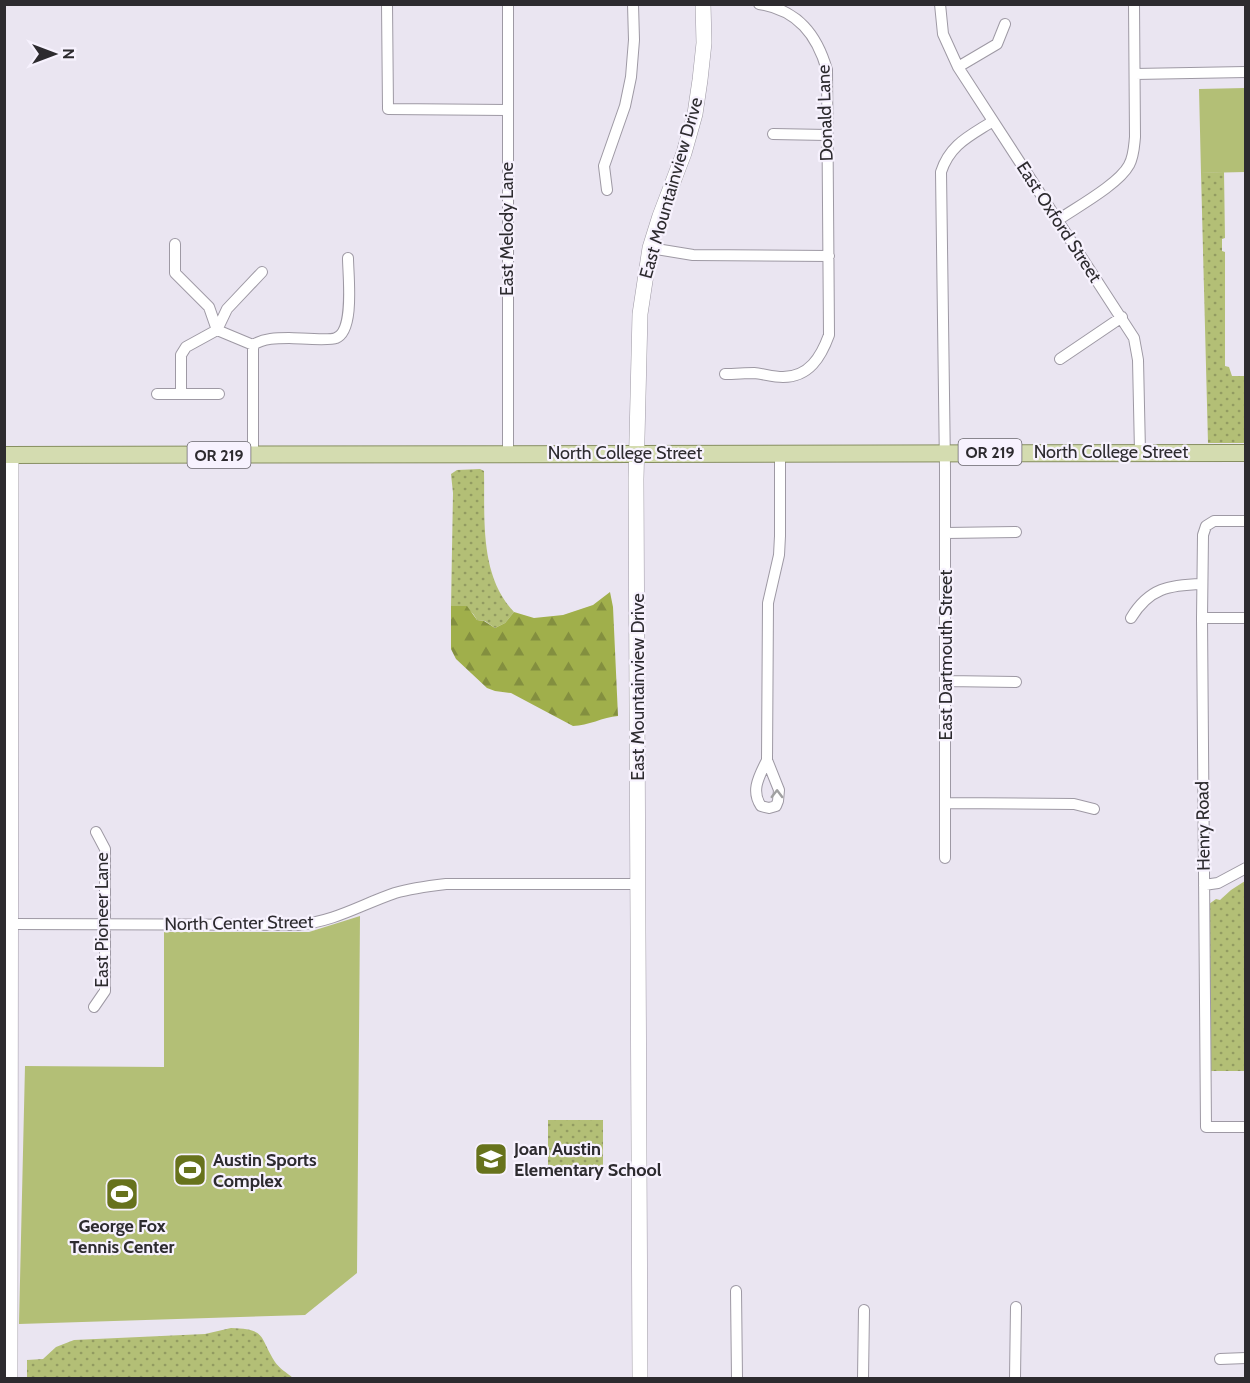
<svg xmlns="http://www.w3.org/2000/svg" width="1250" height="1383" font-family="Cabin,sans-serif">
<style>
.grass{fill:url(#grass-dots)}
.forest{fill:url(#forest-firs)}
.garden{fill:#b3bf76}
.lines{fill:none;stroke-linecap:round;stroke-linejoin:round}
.street-casing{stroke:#9e99a4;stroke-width:12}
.secondary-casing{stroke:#9e99a4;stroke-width:16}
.primary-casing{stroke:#878f61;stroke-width:18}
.street{stroke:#fff;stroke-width:10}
.secondary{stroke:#fff;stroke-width:15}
.primary{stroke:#d4dcb0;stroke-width:16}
.oneway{stroke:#a0a0a1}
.labels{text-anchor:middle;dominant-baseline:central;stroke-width:4.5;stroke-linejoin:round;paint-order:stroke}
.shield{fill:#f7f2fe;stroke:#6a676d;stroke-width:1.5}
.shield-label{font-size:16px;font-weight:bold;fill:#2d2b2f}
.street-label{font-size:18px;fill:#2d2b2f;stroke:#f7f2fe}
.poi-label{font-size:18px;font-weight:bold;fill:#2d2b2f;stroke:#f7f2fe;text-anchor:start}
</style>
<defs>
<pattern id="grass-dots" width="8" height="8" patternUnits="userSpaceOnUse" patternTransform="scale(1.5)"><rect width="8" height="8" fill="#b3bf76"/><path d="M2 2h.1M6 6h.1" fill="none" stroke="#929b61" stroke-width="1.8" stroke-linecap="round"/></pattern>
<pattern id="forest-firs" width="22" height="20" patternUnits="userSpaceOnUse" patternTransform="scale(1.5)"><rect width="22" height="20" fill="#a0af4b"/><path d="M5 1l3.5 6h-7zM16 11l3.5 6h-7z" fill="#838f3f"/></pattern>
</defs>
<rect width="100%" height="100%" fill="#eae5f1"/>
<path class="grass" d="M 1224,172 L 1225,238 L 1222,239 L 1222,251 L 1225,252 L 1225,366 L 1229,367 L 1232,376 L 1245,376 L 1245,443 L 1208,443 L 1201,173 Z
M 480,469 L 484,471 C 485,518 479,575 514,612 L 505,623 L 495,628 L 485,621 L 477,620 C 471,608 464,607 451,606 L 453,493 L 451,474 L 457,470 Z
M 1245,881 L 1245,1071 L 1211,1071 L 1209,904 L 1216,899 L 1220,900 L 1231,890 Z
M 548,1120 L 603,1120 L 603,1166 L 548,1166 Z
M 231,1328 C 267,1329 259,1337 275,1362 C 279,1368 287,1373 293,1378 L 27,1378 L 27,1360 L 43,1359 L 56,1347 L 74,1340 L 205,1334 Z"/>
<path class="forest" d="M 610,592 L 613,607 L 618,716 C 603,717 588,726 573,726 L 511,693 L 495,691 L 487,688 L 456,659 L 451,649 L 451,606 L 467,606 L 477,620 L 484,621 L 495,628 L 505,623 L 514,612 L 534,618 L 563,615 L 593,605 Z"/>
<path class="garden" d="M 1245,88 L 1245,172 L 1201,173 L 1199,89 Z
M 360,916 L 357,1273 L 305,1315 L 19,1324 L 25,1066 L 164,1067 L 164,932 L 309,932 Z"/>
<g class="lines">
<defs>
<path id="street" d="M 387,4 L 388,109 L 507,110
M 508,4 L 508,454
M 940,4 L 943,34 L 958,67 L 1134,338 L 1138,360 L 1140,452
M 958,67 L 997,44 L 1005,24
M 1135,74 L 1246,72
M 773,134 L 827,135
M 607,190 L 604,166 L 625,106 L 631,77 L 634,40 L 633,4
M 1058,220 C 1077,207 1119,184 1129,165 C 1134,156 1134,146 1135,137 L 1134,4
M 175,244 L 175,273 L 209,307 L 217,330 L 253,345
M 650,248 L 693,255 L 829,256
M 253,345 C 264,338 277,338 289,338 C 299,338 329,341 336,338 C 355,331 348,275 348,258
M 1060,359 L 1122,317
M 725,374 C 735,374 745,373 754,373 C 764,374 773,377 783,377 C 809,377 821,357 829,335 L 827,70 C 817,35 798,10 759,4
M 157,394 L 219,394
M 181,394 L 181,355 L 186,347 L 217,330 L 227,309 L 262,272
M 253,455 L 253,345
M 1246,521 L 1214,521 L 1206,526 L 1203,535 L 1202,618 L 1206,1127 L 1246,1127
M 946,533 L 1016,532
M 1131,618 C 1149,588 1169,585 1202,584
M 1202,618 L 1246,618
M 946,681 L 1016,682
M 767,760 C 760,775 750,790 761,806 L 769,808 L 776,806 L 778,801 L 779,790 L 767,760 L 768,603 L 779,555 L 780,536 L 780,453
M 946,803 L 1074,804 L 1094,809
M 945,858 L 945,468 L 941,172 C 950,144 970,136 993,121
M 1204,885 L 1218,883 L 1246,868
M 12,924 L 297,925 C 336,921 360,905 395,893 C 412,888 429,886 446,884 L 639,884
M 94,1007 L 105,991 L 105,849 L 96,832
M 736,1291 L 737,1378
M 1220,1359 L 1246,1358
M 863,1378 L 864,1310
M 1015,1378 L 1016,1307"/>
<path id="secondary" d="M 10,1378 C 11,1071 11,763 11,455
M 640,1378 L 636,479 L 640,314 L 650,248 L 660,216 L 684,153 L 695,114 L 700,80 L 704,43 L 703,4"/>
<path id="primary" d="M 4,455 L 1246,453"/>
</defs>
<use href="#street" class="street-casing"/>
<use href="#secondary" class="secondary-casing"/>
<use href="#primary" class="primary-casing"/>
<use href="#street" class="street"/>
<use href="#secondary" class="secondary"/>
<use href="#primary" class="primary"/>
</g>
<defs><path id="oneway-chevron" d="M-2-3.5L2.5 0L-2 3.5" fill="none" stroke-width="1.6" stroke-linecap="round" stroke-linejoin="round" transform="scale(1.5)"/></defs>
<use class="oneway" href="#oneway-chevron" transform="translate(777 794) rotate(-89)"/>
<defs>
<symbol id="school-square" viewBox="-11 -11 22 22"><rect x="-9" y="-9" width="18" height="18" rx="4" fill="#67721c" stroke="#f7f2fe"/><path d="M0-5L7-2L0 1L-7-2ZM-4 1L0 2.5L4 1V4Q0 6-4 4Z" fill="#fff"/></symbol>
<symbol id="stadium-square" viewBox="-11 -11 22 22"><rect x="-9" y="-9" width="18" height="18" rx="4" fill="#67721c" stroke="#f7f2fe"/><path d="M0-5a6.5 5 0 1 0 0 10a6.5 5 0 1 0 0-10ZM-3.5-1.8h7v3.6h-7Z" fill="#fff"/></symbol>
</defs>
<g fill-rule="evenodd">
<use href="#school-square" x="472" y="1140" width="38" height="38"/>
<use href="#stadium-square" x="171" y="1151" width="38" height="38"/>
<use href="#stadium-square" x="103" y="1175" width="38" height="38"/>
</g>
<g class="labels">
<g class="shield">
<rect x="958.5" y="439" width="63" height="26" rx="4.5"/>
<rect x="187.5" y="442" width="63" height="26" rx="4.5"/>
</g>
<g class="shield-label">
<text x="990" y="452">OR 219</text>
<text x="219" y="455">OR 219</text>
</g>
<g class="street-label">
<text transform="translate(825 113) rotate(-92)">Donald Lane</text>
<text transform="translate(671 188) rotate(-74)">East Mountainview Drive</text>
<text transform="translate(1059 222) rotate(57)">East Oxford Street</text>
<text transform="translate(507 229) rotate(-90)">East Melody Lane</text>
<text x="1111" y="452">North College Street</text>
<text x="625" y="453">North College Street</text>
<text transform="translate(946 655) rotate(-90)">East Dartmouth Street</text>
<text transform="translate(638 687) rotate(-90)">East Mountainview Drive</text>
<text transform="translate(1203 826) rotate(-91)">Henry Road</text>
<text transform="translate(102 920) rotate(-90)">East Pioneer Lane</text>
<text transform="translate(239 923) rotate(-1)">North Center Street</text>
</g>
<g class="poi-label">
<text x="514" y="1149">Joan Austin<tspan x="514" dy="21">Elementary School</tspan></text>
<text x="213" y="1160">Austin Sports<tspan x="213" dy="21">Complex</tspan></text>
<text x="122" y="1226" text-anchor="middle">George Fox<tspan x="122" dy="21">Tennis Center</tspan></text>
</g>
</g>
<rect width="1250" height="1383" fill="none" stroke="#2d2b2f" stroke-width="12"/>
<g transform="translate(54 54) rotate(90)" stroke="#f7f2fe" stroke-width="4.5" paint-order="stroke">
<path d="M0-4.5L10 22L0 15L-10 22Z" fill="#2d2b2f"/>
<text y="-9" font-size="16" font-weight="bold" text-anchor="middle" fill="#2d2b2f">N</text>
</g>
</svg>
